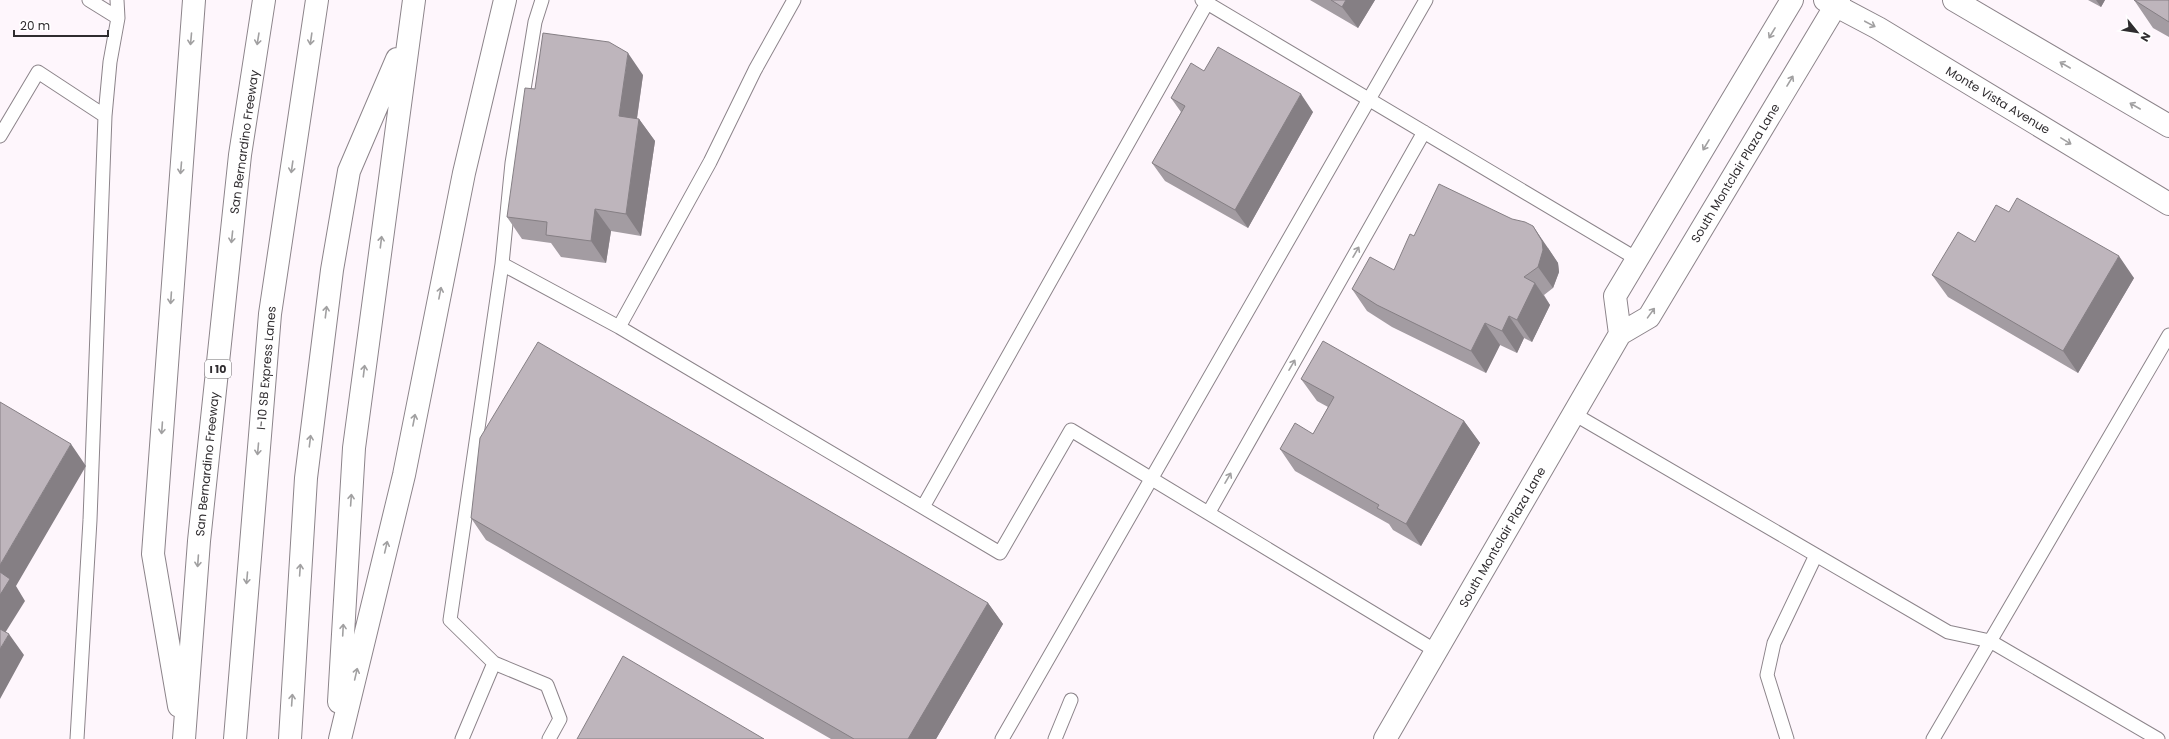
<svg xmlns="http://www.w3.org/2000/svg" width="2169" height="739" font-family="Poppins,sans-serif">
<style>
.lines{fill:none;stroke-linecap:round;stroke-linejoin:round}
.lane-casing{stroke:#8c848a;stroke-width:15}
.street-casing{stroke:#8c848a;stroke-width:24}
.primary-casing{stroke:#8c848a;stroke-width:24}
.highway-casing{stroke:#8c848a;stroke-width:24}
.lane{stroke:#fff;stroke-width:13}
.street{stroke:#fff;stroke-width:22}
.primary{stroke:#fff;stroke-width:22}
.highway{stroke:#fff;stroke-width:22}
.wall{fill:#a39ca2}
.shaded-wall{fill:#857f84}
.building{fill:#beb5bc;stroke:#857f84}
.oneway{stroke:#a1a0a1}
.labels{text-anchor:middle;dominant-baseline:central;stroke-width:3.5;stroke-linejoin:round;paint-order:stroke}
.shield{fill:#fff;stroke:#6d6b6d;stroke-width:1}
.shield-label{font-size:11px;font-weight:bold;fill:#2f2c2f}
.street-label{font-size:12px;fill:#2f2c2f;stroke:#fff}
</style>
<rect width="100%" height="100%" fill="#fef6fc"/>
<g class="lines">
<defs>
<path id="lane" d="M 89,0 L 118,18
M 1202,0 L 1637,259
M 0,136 L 38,72 L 105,116
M 502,264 L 512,163 L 535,22 L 542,0
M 619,327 L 710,162 L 755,70 L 794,0
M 1574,414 L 1948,632 L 1990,641 L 2158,739
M 923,507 L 1207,3
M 1209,512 L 1424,132
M 494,663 L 547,685 L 560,719 L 549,739
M 77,739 L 90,520 L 105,116 L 110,62 L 118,18 L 117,0
M 462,739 L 494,663 L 450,620 L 502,264 L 619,327 L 1000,553 L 1071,430 L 1436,651
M 1002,739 L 1426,0
M 1055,739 L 1071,700
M 1787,739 L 1767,675 L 1774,643 L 1816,555
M 1933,739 L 2169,335"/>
<path id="street" d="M 1620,334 L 1615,296 L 1792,0
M 1385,739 L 1620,334 L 1649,317 L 1839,0"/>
<path id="primary" d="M 1825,0 L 1878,28 L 2169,204
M 1954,0 L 2169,126"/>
<path id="highway" d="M 339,702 L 354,448 L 414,0
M 179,706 L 153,554 L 194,0
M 184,739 L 199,541 L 240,155 L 264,0
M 235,739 L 270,314 L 317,0
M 290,739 L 306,478 L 332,270 L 349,171 L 397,59
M 340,739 L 404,475 L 464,173 L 505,0"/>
</defs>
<use href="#lane" class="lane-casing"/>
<use href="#street" class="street-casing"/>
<use href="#primary" class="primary-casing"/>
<use href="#highway" class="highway-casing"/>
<use href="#lane" class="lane"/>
<use href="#street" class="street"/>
<use href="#primary" class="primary"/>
<use href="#highway" class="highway"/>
</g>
<path class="wall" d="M 1310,0 L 1375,0 L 1358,28 Z
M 2088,0 L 2105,0 L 2101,7 Z
M 2134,0 L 2169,0 L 2169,37 L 2153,28 Z
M 1204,71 L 1313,112 L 1248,228 L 1165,181 L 1152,163 L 1181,112 L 1171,98 Z
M 643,75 L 637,119 L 639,119 L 655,141 L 641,236 L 611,231 L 606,263 L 561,257 L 551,243 L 522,239 L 507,217 L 535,89 Z
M 2009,212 L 2134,278 L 2078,373 L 1948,297 L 1932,275 L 1975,242 Z
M 1414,236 L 1548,248 L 1558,263 L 1559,272 L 1553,288 L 1544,295 L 1550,305 L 1532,342 L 1524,338 L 1517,353 L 1500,345 L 1486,373 L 1392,327 L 1367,311 L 1352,289 L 1394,270 Z
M 1301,379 L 1464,421 L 1480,443 L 1421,546 L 1393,530 L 1389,524 L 1295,471 L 1280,449 L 1313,434 L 1328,407 L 1317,401 Z
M 471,518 L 988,603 L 1003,624 L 936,739 L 831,739 L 486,540 Z"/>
<path class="shaded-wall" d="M 1346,0 L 1375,0 L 1358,28 L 1342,7 Z
M 2096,0 L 2105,0 L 2101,7 Z
M 628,53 L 643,75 L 634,138 L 619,116 Z
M 1301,94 L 1313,112 L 1248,228 L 1235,210 Z
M 639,119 L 655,141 L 641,236 L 626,214 Z
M 595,209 L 611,231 L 606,263 L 591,241 Z
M 1533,226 L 1548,248 L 1558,263 L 1559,272 L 1553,288 L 1538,267 Z
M 2119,256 L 2134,278 L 2078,373 L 2063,351 Z
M 1535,283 L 1550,305 L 1532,342 L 1517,320 Z
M 1509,316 L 1524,338 L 1517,353 L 1502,331 Z
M 1485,323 L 1500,345 L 1486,373 L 1471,351 Z
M 1464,421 L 1480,443 L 1421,546 L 1406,524 Z
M 71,444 L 86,466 L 16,586 L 25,601 L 0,641 L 0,565 Z
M 988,603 L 1003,624 L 936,739 L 908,739 Z
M 9,634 L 24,655 L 0,699 L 0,649 Z"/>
<path class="building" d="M 1331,0 L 1346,0 L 1342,7 Z
M 2134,0 L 2169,0 L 2169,22 Z
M 543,33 L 609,42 L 628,53 L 619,116 L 639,119 L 626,214 L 595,209 L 591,241 L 546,235 L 547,222 L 507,217 L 525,88 L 535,89 Z
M 1218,47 L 1301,94 L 1235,210 L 1152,163 L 1185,106 L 1171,98 L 1191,63 L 1204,71 Z
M 1439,184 L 1512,219 L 1525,222 L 1533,226 L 1542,241 L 1543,250 L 1538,267 L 1524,277 L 1535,283 L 1517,320 L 1509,316 L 1502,331 L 1485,323 L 1471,351 L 1377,305 L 1352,289 L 1370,257 L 1394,270 L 1410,234 L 1414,236 Z
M 2017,198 L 2119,256 L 2063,351 L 1932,275 L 1958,232 L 1975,242 L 1996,205 L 2009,212 Z
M 1323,341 L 1464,421 L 1406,524 L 1377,508 L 1379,505 L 1280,449 L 1295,423 L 1313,434 L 1334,397 L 1301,379 Z
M 538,342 L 988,603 L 908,739 L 854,739 L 471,518 L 480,438 Z
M 0,402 L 71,444 L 0,565 Z
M 0,572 L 10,579 L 0,595 Z
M 0,629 L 9,634 L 0,649 Z
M 623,656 L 764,739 L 577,739 Z"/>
<defs><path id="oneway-shaft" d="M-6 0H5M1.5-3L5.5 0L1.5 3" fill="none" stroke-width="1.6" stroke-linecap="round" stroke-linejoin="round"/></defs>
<g class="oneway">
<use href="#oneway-shaft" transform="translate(1870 24) rotate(28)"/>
<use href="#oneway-shaft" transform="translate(1772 33) rotate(121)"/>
<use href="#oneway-shaft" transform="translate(191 39) rotate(95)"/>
<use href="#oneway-shaft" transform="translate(258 39) rotate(99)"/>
<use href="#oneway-shaft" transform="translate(311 39) rotate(98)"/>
<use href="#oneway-shaft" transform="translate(2065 65) rotate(-150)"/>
<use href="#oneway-shaft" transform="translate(1790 81) rotate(-59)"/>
<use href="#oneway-shaft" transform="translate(2135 106) rotate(-150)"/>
<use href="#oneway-shaft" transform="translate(2066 141) rotate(31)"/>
<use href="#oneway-shaft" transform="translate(1706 145) rotate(121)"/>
<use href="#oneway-shaft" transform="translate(292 167) rotate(98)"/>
<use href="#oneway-shaft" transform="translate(181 168) rotate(95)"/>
<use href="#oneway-shaft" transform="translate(232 237) rotate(96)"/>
<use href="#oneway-shaft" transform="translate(381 242) rotate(-83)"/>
<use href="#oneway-shaft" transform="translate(1356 252) rotate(-60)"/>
<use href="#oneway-shaft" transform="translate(440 293) rotate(-79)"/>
<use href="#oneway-shaft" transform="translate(171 298) rotate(94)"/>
<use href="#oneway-shaft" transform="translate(326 312) rotate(-83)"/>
<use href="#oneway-shaft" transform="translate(1651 313) rotate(-54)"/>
<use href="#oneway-shaft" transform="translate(1292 365) rotate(-60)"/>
<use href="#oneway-shaft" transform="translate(364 371) rotate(-83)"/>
<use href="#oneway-shaft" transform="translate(414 420) rotate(-79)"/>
<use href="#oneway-shaft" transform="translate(162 428) rotate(94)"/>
<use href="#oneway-shaft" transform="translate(310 441) rotate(-83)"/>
<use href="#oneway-shaft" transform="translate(258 449) rotate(95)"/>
<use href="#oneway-shaft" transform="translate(1228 478) rotate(-60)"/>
<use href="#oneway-shaft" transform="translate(351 500) rotate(-86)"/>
<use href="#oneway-shaft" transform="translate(386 547) rotate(-77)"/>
<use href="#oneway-shaft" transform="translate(198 561) rotate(94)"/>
<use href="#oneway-shaft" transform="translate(300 570) rotate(-86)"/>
<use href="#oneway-shaft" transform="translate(247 578) rotate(95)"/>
<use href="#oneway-shaft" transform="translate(343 630) rotate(-87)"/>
<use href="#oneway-shaft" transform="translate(356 674) rotate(-77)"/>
<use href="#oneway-shaft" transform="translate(292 700) rotate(-86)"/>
</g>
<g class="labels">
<rect class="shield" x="205" y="360" width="26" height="18" rx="3"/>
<g class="shield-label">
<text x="218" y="369">I 10</text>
</g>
<g class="street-label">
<text transform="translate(1998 100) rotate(31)">Monte Vista Avenue</text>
<text transform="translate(244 142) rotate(-82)">San Bernardino Freeway</text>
<text transform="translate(1735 173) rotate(-59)">South Montclair Plaza Lane</text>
<text transform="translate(266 368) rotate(-85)">I-10 SB Express Lanes</text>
<text transform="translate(207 464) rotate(-84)">San Bernardino Freeway</text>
<text transform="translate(1502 537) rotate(-60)">South Montclair Plaza Lane</text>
</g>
</g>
<g transform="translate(2137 32) rotate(120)" stroke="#ffffff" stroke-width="3" paint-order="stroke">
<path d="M0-3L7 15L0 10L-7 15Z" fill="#2f2c2f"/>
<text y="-6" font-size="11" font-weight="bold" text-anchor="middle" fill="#2f2c2f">N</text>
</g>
<path d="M14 30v6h94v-6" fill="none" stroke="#2f2c2f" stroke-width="2"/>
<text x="20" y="30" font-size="12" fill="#2f2c2f" stroke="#ffffff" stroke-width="3" paint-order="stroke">20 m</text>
</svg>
